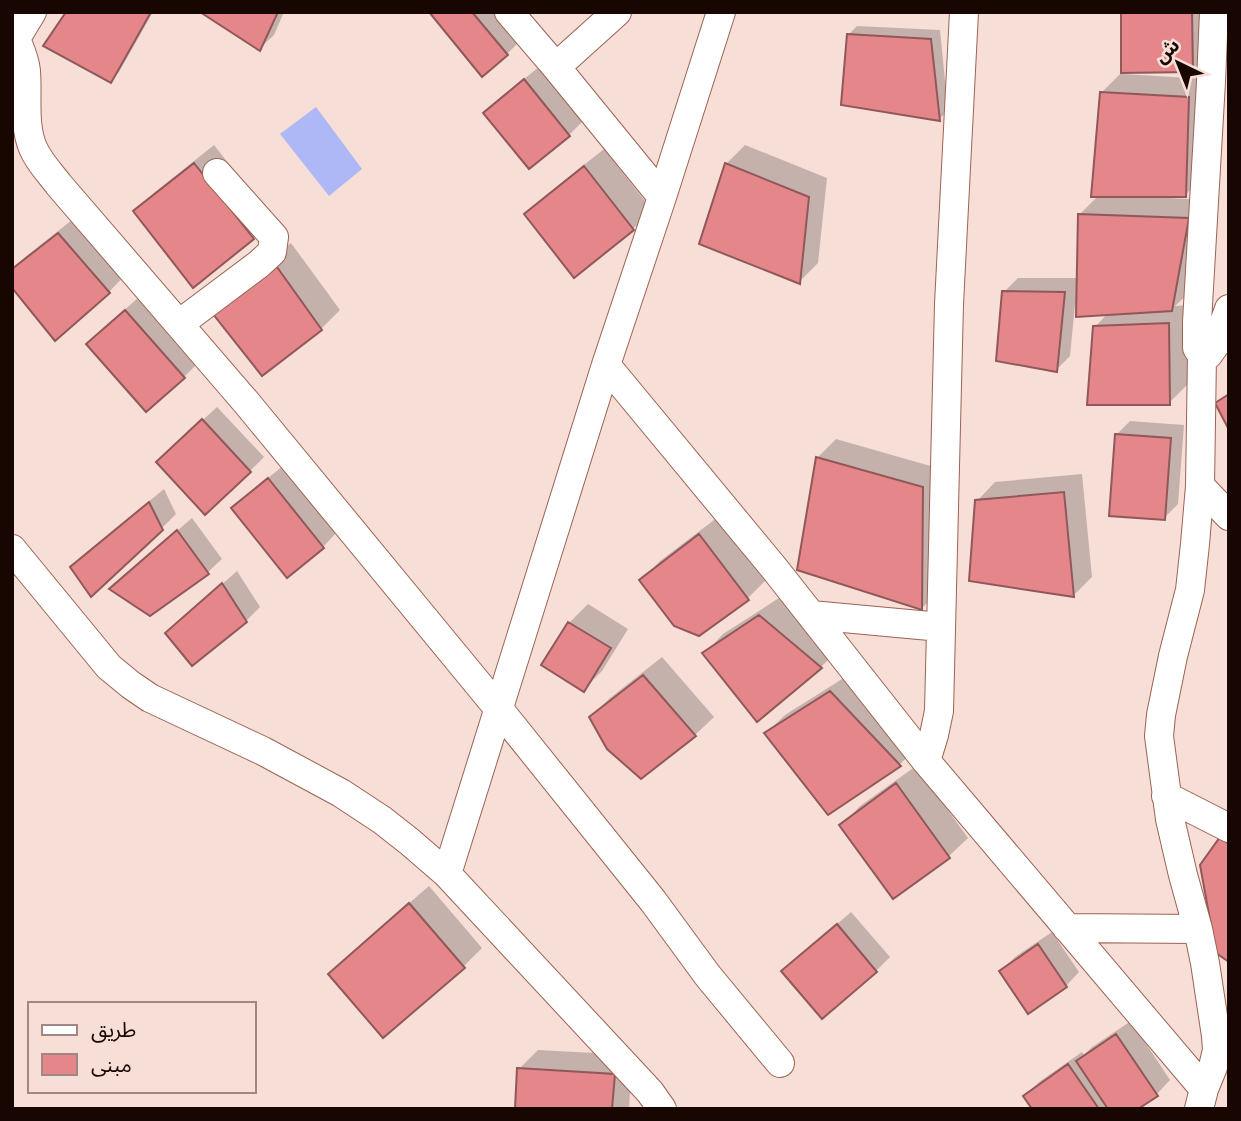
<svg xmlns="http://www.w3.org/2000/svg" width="1241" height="1121" font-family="Karla,'Noto Sans Arabic',sans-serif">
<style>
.green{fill:#afb8f6}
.shadow{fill:#0003}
.building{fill:#e5868a;stroke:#905859;stroke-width:2}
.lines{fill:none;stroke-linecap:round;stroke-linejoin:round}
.minor-casing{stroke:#9a6453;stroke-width:30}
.minor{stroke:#fff;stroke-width:28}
</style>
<rect width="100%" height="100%" fill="#f7ded6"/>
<path class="green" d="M 316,107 L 362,169 L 329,196 L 280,134 Z"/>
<path class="shadow" d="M 68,12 L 153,12 L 119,72 L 110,81 Z
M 203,12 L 284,12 L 274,35 L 260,48 Z
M 431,12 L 506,12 L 525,36 L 507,54 Z
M 1123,12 L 1210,12 L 1211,51 L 1192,70 L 1124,71 L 1124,74 L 1207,79 L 1204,176 L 1185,195 L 1169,195 L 1169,198 L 1207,200 L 1191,291 L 1175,306 L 1187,305 L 1188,384 L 1169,403 L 1095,327 L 1108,313 L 1075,305 L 1070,356 L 1056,370 L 1004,292 L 1018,278 L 1079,278 L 1080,214 L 1099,195 L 1102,92 L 1120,74 L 1123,74 Z
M 857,26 L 940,30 L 948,111 L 939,119 L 848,35 Z
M 539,67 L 583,121 L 569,135 L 530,167 L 485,113 L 499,99 Z
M 214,145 L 272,219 L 253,238 L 193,285 L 135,211 L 154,193 Z
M 745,145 L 827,178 L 818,263 L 799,282 L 726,164 Z
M 604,149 L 652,210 L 633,229 L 574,275 L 526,214 L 545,196 Z
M 77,216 L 127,273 L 109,292 L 12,269 L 24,258 Z
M 291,243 L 340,310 L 321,329 L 230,291 Z
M 139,297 L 198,363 L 184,377 L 102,330 Z
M 217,407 L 264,457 L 250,471 L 172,448 Z
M 1130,421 L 1184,425 L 1178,504 L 1164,518 L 1116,435 Z
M 836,439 L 941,469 L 940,590 L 922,608 L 817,458 Z
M 283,466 L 336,533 L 323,547 L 233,508 L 247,495 Z
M 1082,474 L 1092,577 L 1074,595 L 977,501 L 995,482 Z
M 164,489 L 176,514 L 162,528 L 72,567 L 86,553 Z
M 718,517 L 766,580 L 747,599 L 642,580 L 660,561 Z
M 192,518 L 222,559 L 208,572 L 150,613 L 125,576 Z
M 237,571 L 260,607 L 246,621 L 167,633 Z
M 779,598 L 839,649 L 821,667 L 757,720 L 705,653 L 723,634 Z
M 588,604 L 628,629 L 602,671 L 583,690 L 569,623 Z
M 662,657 L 714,717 L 695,735 L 591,717 L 610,698 Z
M 850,674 L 919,746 L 900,764 L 829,813 L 766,733 L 785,715 Z
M 916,766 L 968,838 L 949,856 L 894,896 L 842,825 L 860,806 Z
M 429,886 L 482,948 L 464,966 L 383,1036 L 330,974 L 348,956 Z
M 851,912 L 890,957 L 876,971 L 798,958 Z
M 1052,932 L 1079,972 L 1066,986 L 1001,971 L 1015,957 Z
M 1131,1021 L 1170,1080 L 1157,1094 L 1135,1109 L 1034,1109 L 1025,1096 L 1039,1082 L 1082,1052 L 1084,1055 L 1092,1047 Z
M 538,1050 L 632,1055 L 629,1109 L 516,1109 L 519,1069 Z"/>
<path class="building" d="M 66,12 L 151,12 L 111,83 L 43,46 Z
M 200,12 L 278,12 L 260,51 Z
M 429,12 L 472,12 L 508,55 L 482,77 Z
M 1121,12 L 1192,12 L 1193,72 L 1121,73 Z
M 847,34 L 931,39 L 940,121 L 841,105 Z
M 524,79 L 570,136 L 529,169 L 483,113 Z
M 1100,92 L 1189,97 L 1186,197 L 1091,197 Z
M 194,163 L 254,239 L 193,288 L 133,211 Z
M 725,163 L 809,197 L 800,284 L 699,244 Z
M 584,166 L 634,230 L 574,278 L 524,214 Z
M 1078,214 L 1189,218 L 1172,311 L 1076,317 Z
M 58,233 L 110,293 L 55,341 L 12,288 L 12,269 Z
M 272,260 L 322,330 L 262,376 L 209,309 Z
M 1002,291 L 1065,292 L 1057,372 L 996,361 Z
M 125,310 L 185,378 L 146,412 L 86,344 Z
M 1169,323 L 1170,405 L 1087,405 L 1093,326 Z
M 1229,394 L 1229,430 L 1215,403 Z
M 202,419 L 251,472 L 205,515 L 156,462 Z
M 1115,434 L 1171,438 L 1165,520 L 1109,516 Z
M 816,457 L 923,487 L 922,610 L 797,570 Z
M 268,478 L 324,548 L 287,578 L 231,508 Z
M 1064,492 L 1074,597 L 969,581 L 975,500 Z
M 149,502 L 163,530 L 91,597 L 70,567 Z
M 177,530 L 209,574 L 150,616 L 109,589 Z
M 699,534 L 749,600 L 699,636 L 674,626 L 639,580 Z
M 222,583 L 247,622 L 192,666 L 165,633 Z
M 759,615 L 822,668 L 757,722 L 702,653 Z
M 568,622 L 611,648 L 584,692 L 541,665 Z
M 643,675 L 696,736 L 641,779 L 607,749 L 589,717 Z
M 830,691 L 901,766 L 828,815 L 764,733 Z
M 896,783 L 950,858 L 893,899 L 839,825 Z
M 1220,837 L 1229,844 L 1229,962 L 1216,953 L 1200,865 Z
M 409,903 L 465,968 L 383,1038 L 328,974 Z
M 837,924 L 877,972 L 822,1019 L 781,971 Z
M 1038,944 L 1067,987 L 1028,1014 L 999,971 Z
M 1116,1034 L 1158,1096 L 1138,1109 L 1108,1109 L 1076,1061 Z
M 1068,1064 L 1099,1109 L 1032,1109 L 1023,1096 Z
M 517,1068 L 615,1074 L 612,1109 L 515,1109 Z"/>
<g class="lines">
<defs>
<path id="minor" d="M 509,12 L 556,67 L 662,197
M 964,12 L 949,304 L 939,711 L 934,735 L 926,761 L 1204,1089
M 1214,12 L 1211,82 L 1197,322 L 1197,348 L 1202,355 L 1208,355 L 1216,344 L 1229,309
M 16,39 C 20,49 25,59 26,71 C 28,96 23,124 33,148 C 39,162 50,173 59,185 L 246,402 L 498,708 L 653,901 L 708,976 L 780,1063
M 12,45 L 32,12
M 556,67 L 617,12
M 179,324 L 259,264 L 272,252 L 274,237 L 217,173
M 606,365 L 774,568 L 926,761
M 1200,486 L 1229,516
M 12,549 L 109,667 L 131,685 L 150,698 L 263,751 L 341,793 L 382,820 L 410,842 L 447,874 L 650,1092 L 662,1109
M 811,615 L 941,627
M 1166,796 L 1229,828
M 447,874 L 606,365 L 662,197 L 721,12
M 1067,928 L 1198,929
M 1199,1109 L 1204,1089 L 1213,1067 L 1217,1050 L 1216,1036 L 1205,963 L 1198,929 L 1183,875 L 1170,819 L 1159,736 L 1161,715 L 1173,656 L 1190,590 L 1195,544 L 1200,486 L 1202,355"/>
</defs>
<use href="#minor" class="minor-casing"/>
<use href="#minor" class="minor"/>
</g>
<rect width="1241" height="1121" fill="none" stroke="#180602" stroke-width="28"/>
<rect x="28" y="1002" width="228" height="91" fill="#f7ded6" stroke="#9e8881" stroke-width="2"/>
<rect x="42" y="1025" width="35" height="10" fill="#ffffff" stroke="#9e8881" stroke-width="2"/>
<text x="91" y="1037" font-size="21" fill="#180602">طريق</text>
<rect x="42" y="1054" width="35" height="21" fill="#e5868a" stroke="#9e8881" stroke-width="2"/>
<text x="91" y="1072" font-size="21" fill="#180602">مبنى</text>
<g transform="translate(1178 63) rotate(317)" stroke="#f7ded6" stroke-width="5" paint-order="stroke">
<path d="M0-5L12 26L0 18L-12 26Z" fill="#180602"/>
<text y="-10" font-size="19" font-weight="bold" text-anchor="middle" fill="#180602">ش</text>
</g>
</svg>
